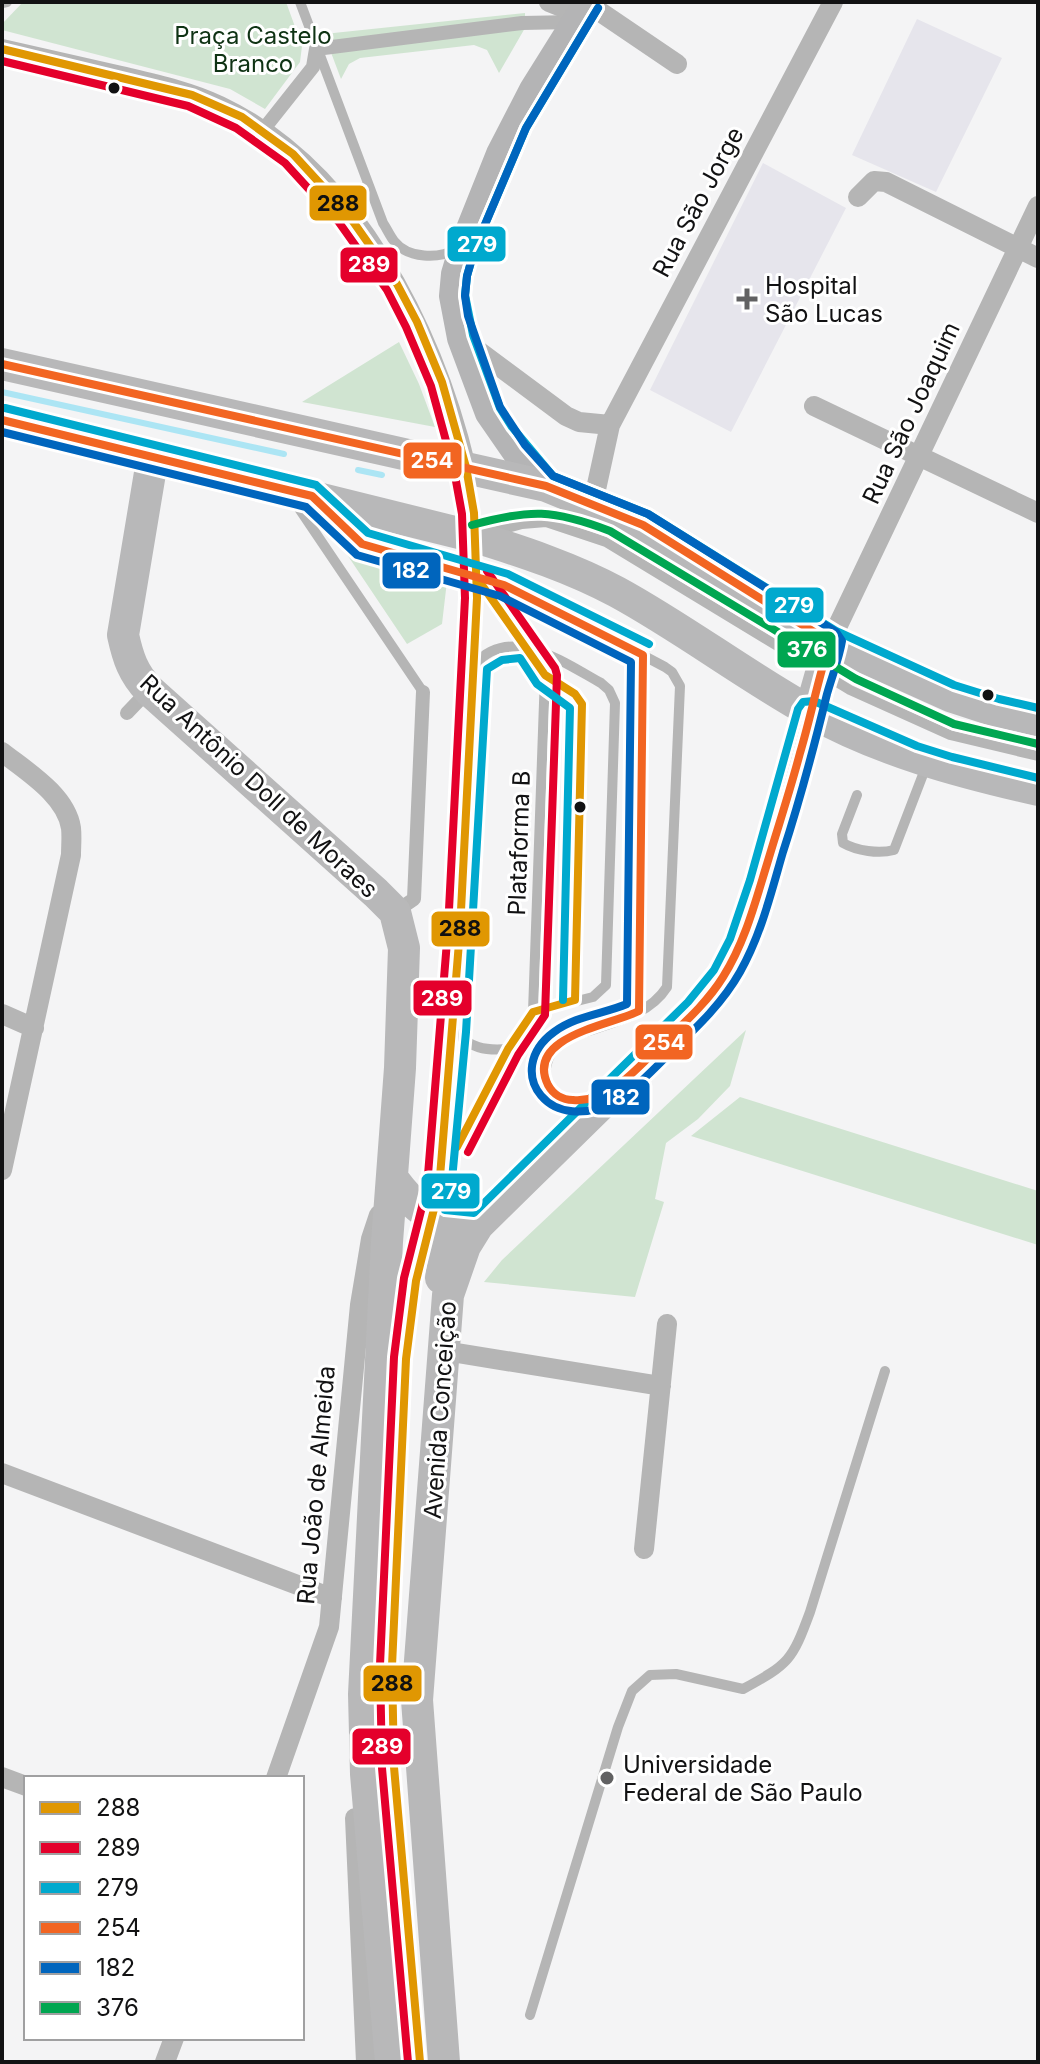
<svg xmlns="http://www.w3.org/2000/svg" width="1040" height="2064" font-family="Inter,sans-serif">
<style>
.built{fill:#e6e5ec}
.green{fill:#d0e4d1}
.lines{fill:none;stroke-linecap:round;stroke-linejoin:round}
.stream{stroke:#ace5f4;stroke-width:6}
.service{stroke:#b5b5b5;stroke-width:10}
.pedestrian{stroke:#b5b5b5;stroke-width:14}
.minor{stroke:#b5b5b5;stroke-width:20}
.secondary{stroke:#b4b4b5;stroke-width:28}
.primary{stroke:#b8b8b9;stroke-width:32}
.bus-1-casing{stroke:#fff;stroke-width:14}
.bus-2-casing{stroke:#fff;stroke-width:14}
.bus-3-casing{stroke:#fff;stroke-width:14}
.bus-4-casing{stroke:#fff;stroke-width:14}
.bus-5-casing{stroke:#fff;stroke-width:14}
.bus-6-casing{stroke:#fff;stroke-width:14}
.bus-1{stroke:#e09702;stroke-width:8}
.bus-2{stroke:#e4002b;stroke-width:8}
.bus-3{stroke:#00a9ce;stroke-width:8}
.bus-4{stroke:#f26522;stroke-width:8}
.bus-5{stroke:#0065bd;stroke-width:8}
.bus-6{stroke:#00a651;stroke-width:8}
.bus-dot{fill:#121213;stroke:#fff;stroke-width:3}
.poi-dot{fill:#616162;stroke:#fff;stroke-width:3}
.labels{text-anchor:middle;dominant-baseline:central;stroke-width:6;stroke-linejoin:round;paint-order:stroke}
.park-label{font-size:24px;fill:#0f3314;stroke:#fff}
.street-label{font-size:24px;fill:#121213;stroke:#fff}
.poi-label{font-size:24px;fill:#121213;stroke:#fff;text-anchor:start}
.line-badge{stroke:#fff;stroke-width:3}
.badge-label{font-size:22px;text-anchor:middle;font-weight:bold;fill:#fff}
.pale-badge-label{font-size:22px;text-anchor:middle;font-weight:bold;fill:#111}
</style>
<rect width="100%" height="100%" fill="#f4f4f5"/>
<path class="built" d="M 917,19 L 1002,58 L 936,192 L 852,155 Z
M 763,163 L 846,208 L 731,432 L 650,390 Z"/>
<path class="green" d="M 23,2 L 286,2 L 302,46 L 300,62 L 265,109 L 230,89 L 2,30 L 2,24 Z
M 525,13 L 525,28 L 499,73 L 487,50 L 474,45 L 360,58 L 349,64 L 341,79 L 324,34 Z
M 399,342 L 419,384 L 435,427 L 302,402 Z
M 346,553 L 447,581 L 442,624 L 407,644 Z
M 746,1030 L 730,1086 L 698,1119 L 666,1143 L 655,1199 L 664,1202 L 635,1297 L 484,1282 L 502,1260 Z
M 740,1097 L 1038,1191 L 1038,1245 L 691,1136 Z"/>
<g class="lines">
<path class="stream" d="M 2,392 L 284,454
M 358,470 L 382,475"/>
<path class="service" d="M 300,2 L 383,223 C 387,229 390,236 394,241 C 408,259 439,259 457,249
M 2,3 L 7,2
M 294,501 L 423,692
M 328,511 L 362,544 L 527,594 L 665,667 L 672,672 L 680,686 L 667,987 C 645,1022 594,1025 560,1042 C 530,1072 550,1113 592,1097
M 493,532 L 522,524 L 546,522 L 606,542 L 850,690 L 950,735 L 1038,756
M 478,580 L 545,675 L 575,694 L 582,704 L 575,1000
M 475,664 C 511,624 563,662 601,683 L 609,690 L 615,703 L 606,985 L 593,997 L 533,1012
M 857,795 L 842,834 L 843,843 C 857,851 879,854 894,850 L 927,764
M 639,1011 L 643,655
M 533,1012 L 545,675
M 454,1031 C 470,1048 485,1051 508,1049
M 440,1179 C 453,1038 462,898 470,757 C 475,663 485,566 468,473
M 530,2015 L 618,1727 L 632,1691 L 650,1675 L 676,1674 L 743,1689 C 789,1664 792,1661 810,1612 L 885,1371
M 420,2062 L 391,1720 L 392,1666 L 406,1359 L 416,1281 L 439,1189 L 457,1147 L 508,1049 L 533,1012"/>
<path class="pedestrian" d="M 263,130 L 313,67 L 316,49 L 522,23 L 573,22
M 127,713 L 149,690
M 395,912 L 414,899 L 423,692"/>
<path class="minor" d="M 549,2 L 579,14
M 587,3 L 677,64
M 2,49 C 42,58 81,67 121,76 C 155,84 188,91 220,106 C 354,170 433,329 466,467
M 858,197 L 874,181 L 886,182 L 1038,258
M 461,338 L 566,416 L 579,422 L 610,425
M 814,406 L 1038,513
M 593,503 L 610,425 L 833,2
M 830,642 L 1038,206
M 2,752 C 26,771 66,795 71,828 C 72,837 71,846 71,855 L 2,1170
M 2,1014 L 34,1028
M 445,1351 L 661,1386
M 2,1473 L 332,1598
M 644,1549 L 667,1324
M 2,1777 L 26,1786
M 276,1778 L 329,1627 L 360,1305 L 371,1239 L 379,1215
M 355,1818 L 366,2062
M 165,2062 L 174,2038"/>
<path class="secondary" d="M 546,486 L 516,452 L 489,413 L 461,338 L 453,296 L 455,274 L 464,244 L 500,154 L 533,90 L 588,2"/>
<path class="primary" d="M 2,364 L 546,486 L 643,525 L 830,642 L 950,696 L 996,711 L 1038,720
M 2,420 L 475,537 C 524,552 572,568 617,592 C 683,628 743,674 809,711 C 880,751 959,772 1038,790
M 153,455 L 123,635 C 128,658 133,673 149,690 L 376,893 L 395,912 L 404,948 L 400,1068 L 387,1242 L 364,1694 L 366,1774 L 391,2062
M 393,1179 C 414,1207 428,1220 464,1225
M 441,1278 L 447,1242 L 442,1222
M 444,2062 L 417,1700 L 448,1295 L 465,1246 L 478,1225 L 697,1010 L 724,977 L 741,944 L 761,884 L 830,642"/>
<defs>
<path id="bus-1" d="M 2,49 L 192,95 L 242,117 L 293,154 L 347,213 L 397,284 L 417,322 L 442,382 L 466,467 L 474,513 L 477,598 L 460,930 L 439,1189 L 416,1281 L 406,1359 L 392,1666 L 394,1767 L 420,2062
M 457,1147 L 508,1049 L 533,1012 L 575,1000 L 582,704 L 575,694 L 545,675 L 477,578"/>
<path id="bus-2" d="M 2,61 L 188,106 L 236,128 L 285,163 L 338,221 L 387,290 L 406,327 L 431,386 L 454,470 L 462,514 L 465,598 L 448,929 L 427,1187 L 404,1278 L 394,1357 L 380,1665 L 382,1768 L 408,2062
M 468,1152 L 518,1055 L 545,1015 L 557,675 L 555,668 L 487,571"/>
<path id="bus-3" d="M 598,8 L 526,128 L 475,248 L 467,276 L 465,295 L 473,335 L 500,408 L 512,427 L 553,476 L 648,514 L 836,631 L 954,685 L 999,699 L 1038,708
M 5,408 L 316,485 L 368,533 L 508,574 L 649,644
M 563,1000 L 570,708 L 537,684 L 520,658 L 502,660 L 487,669 L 466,1032 L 451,1190 L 445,1210 L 474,1213 L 688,1002 L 714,970 L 730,939 L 750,880 L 798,709 L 803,702 L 814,701 L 917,746 L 952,757 L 1038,778"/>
<path id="bus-4" d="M 2,364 L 546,486 L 643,525 L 830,642 C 818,679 811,716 800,753 C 790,791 778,827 767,864 C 755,903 745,942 723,977 C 705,1006 678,1028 654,1052 C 632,1074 606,1103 573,1100 C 562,1100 553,1094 548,1085 C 524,1036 612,1025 639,1011 L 643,655 L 504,585 L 362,544 L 312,496 L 2,420"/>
<path id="bus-5" d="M 2,432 L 306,507 L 357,555 L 500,596 L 631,662 L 627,1004 C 603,1014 575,1016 554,1032 C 501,1071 551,1140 618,1099 C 637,1087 653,1070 668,1055 C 695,1029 722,1004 740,972 C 761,935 771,893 783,852 C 800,800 814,747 827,694 C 832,676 839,659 842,641 L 836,632 L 648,514 L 553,476 L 525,445 L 500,407 L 468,316 L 465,296 L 467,276 L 475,248 L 526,128 L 598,8"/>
<path id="bus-6" d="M 472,525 C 530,509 553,509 610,531 L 856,679 L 954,724 L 1038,744"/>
</defs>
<use href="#bus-1" class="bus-1-casing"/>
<use href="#bus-2" class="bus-2-casing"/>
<use href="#bus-3" class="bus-3-casing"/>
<use href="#bus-4" class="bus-4-casing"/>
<use href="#bus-5" class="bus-5-casing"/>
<use href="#bus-6" class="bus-6-casing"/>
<use href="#bus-1" class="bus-1"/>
<use href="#bus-2" class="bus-2"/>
<use href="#bus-3" class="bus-3"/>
<use href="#bus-4" class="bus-4"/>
<use href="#bus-5" class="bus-5"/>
<use href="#bus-6" class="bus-6"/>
</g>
<g class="bus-dot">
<circle cx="114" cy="88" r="7"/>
<circle cx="988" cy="695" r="7"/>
<circle cx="580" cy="807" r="7"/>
</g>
<g class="poi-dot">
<path d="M743 287h8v8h8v8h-8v8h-8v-8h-8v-8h8z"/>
<circle cx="607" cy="1778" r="8"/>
</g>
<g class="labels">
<g class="park-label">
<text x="253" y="35">Praça Castelo<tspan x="253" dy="28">Branco</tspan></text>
</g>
<g class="street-label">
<text transform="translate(698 202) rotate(-62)">Rua São Jorge</text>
<text transform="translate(911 413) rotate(-65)">Rua São Joaquim</text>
<text transform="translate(259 786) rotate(43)">Rua Antônio Doll de Moraes</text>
<text transform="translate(519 843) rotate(-88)">Plataforma B</text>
<text transform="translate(440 1410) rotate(-86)">Avenida Conceição</text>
<text transform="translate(316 1485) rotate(-85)">Rua João de Almeida</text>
</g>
<g class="poi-label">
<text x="765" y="285">Hospital<tspan x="765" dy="28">São Lucas</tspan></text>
<text x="623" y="1764">Universidade<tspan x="623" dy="28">Federal de São Paulo</tspan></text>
</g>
</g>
<g class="line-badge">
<rect x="308" y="184" width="60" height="38" rx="8" fill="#e09702"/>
<rect x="446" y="225" width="61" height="38" rx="8" fill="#00a9ce"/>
<rect x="339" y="246" width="60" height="38" rx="8" fill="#e4002b"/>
<rect x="402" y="441" width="61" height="39" rx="8" fill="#f26522"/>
<rect x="381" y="551" width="61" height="39" rx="8" fill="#0065bd"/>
<rect x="764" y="586" width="61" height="38" rx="8" fill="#00a9ce"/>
<rect x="776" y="630" width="61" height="39" rx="8" fill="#00a651"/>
<rect x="430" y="910" width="61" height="38" rx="8" fill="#e09702"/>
<rect x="412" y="979" width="61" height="38" rx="8" fill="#e4002b"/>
<rect x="634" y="1023" width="60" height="38" rx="8" fill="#f26522"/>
<rect x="590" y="1078" width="61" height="38" rx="8" fill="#0065bd"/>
<rect x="420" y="1172" width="61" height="38" rx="8" fill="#00a9ce"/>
<rect x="362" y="1664" width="61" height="39" rx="8" fill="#e09702"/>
<rect x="351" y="1727" width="61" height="39" rx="8" fill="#e4002b"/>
</g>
<g class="badge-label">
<text x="477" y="252">279</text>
<text x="369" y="272">289</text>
<text x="432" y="468">254</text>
<text x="411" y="578">182</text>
<text x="794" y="613">279</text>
<text x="807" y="657">376</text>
<text x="442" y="1006">289</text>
<text x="664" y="1050">254</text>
<text x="621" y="1105">182</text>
<text x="451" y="1199">279</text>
<text x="382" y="1754">289</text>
</g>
<g class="pale-badge-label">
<text x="338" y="211">288</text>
<text x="460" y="936">288</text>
<text x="392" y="1691">288</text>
</g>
<rect width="1040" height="2064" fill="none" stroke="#121213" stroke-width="8"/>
<rect x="24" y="1776" width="280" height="264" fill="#ffffff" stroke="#a0a0a1" stroke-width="2"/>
<rect x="40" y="1802" width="40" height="12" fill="#e09702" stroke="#a0a0a1" stroke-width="2"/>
<text x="96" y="1816" font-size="24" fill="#121213">288</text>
<rect x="40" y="1842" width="40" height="12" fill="#e4002b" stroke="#a0a0a1" stroke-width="2"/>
<text x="96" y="1856" font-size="24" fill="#121213">289</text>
<rect x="40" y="1882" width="40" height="12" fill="#00a9ce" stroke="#a0a0a1" stroke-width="2"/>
<text x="96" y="1896" font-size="24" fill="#121213">279</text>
<rect x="40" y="1922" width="40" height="12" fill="#f26522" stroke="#a0a0a1" stroke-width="2"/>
<text x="96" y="1936" font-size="24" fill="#121213">254</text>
<rect x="40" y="1962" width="40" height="12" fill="#0065bd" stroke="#a0a0a1" stroke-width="2"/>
<text x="96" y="1976" font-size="24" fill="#121213">182</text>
<rect x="40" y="2002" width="40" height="12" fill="#00a651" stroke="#a0a0a1" stroke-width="2"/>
<text x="96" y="2016" font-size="24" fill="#121213">376</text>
</svg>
